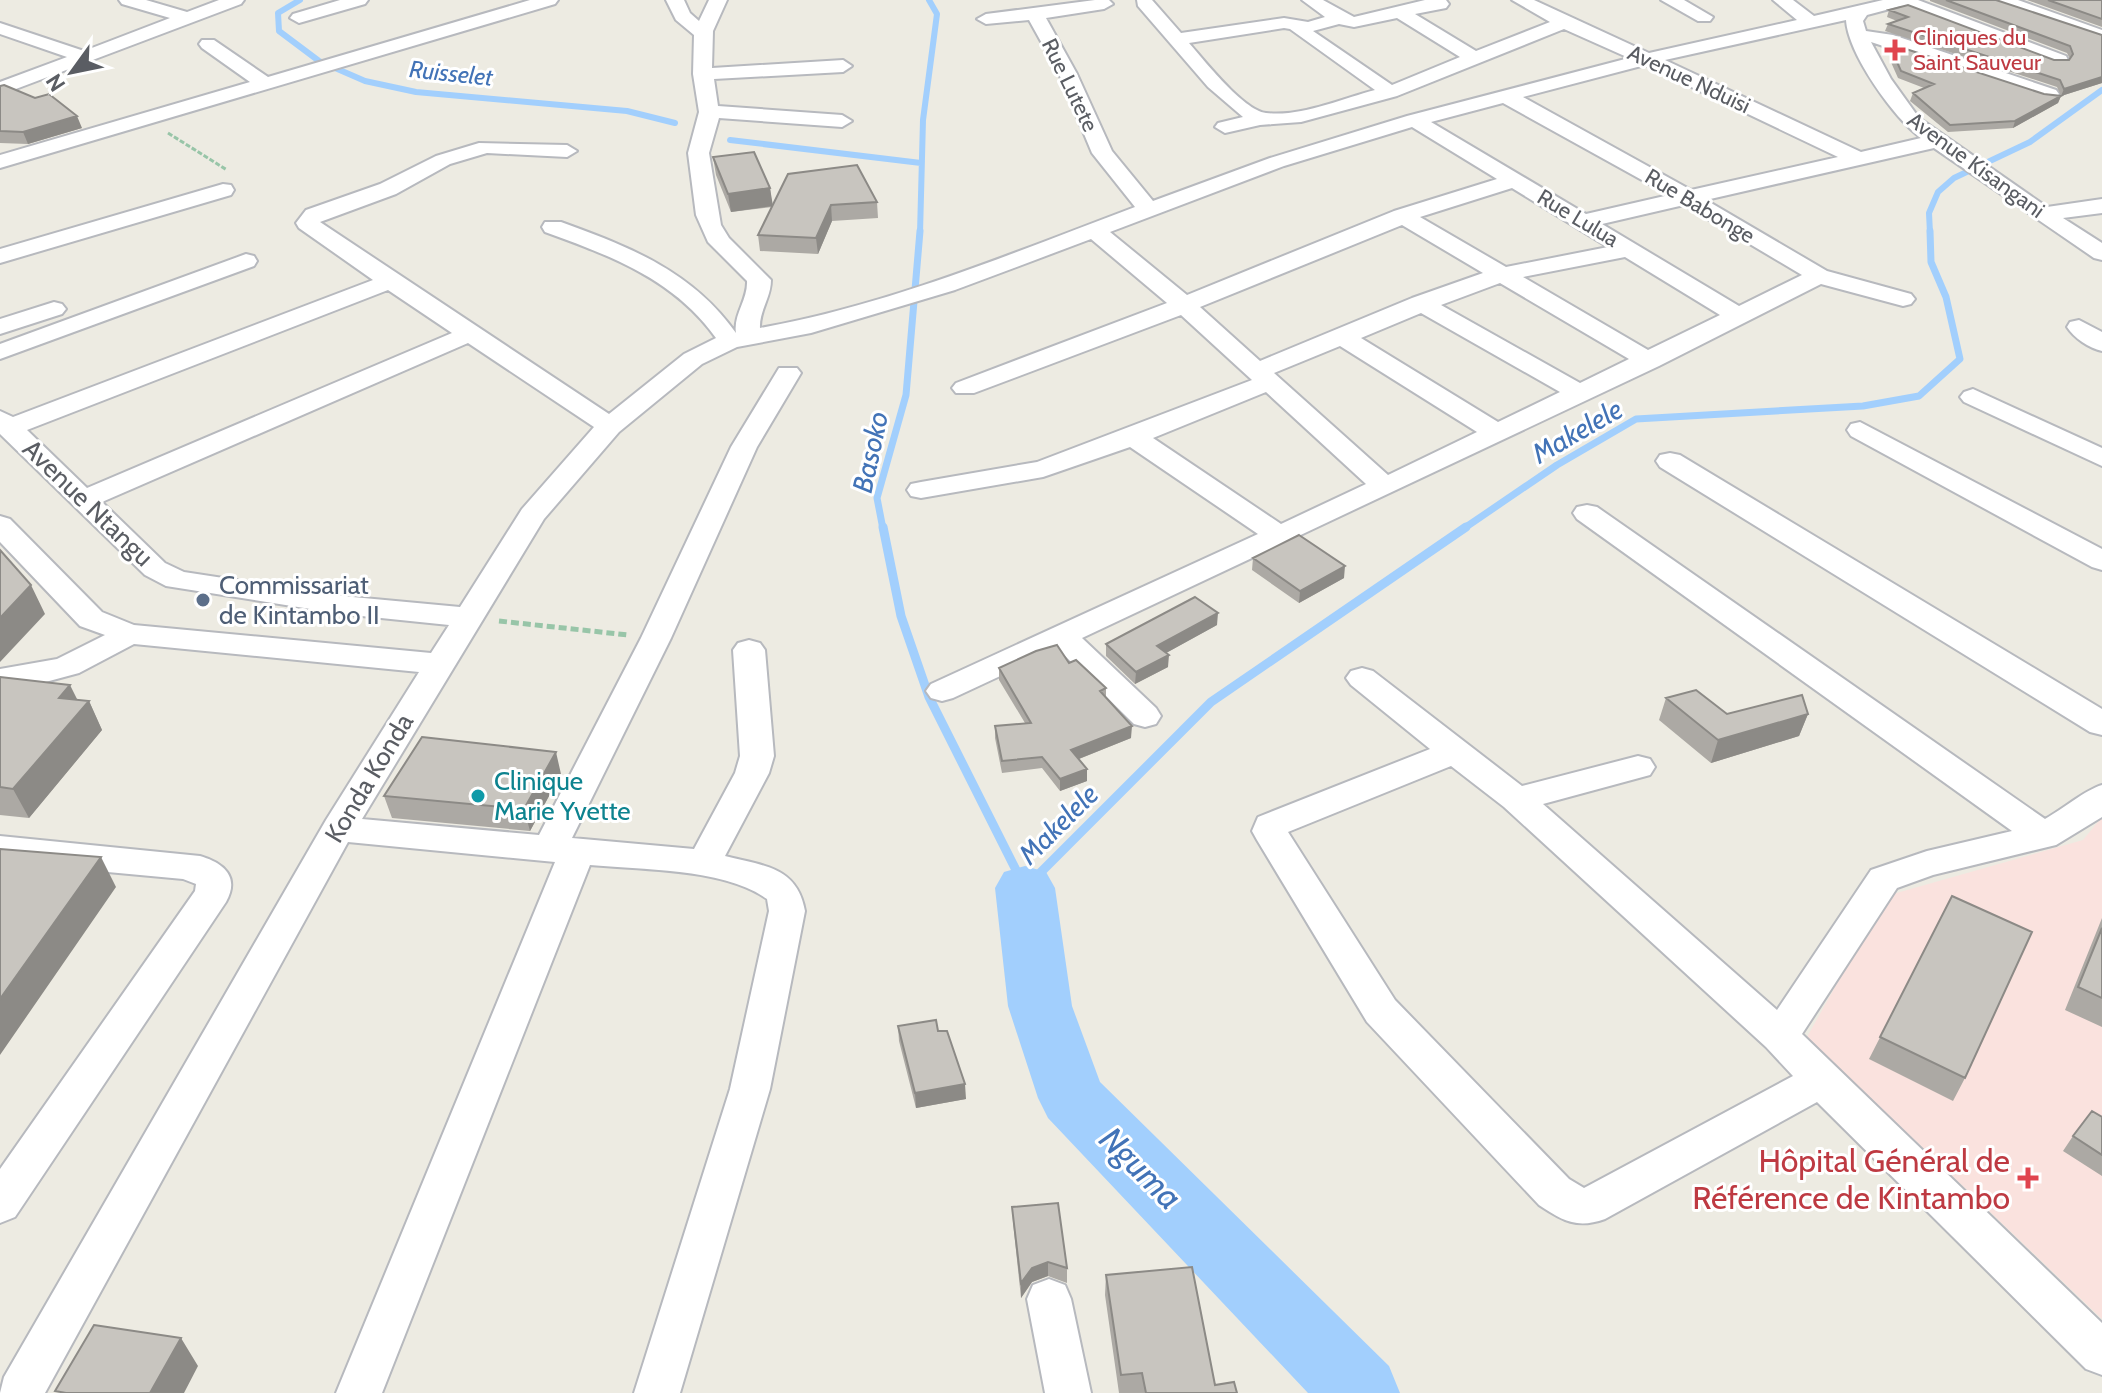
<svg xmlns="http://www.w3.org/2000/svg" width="2102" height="1393" font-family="Cabin,sans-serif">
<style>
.medical{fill:#fae2de}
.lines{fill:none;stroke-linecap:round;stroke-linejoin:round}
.stream-far2{stroke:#a2cffd;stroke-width:6}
.stream-far1{stroke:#a2cffd;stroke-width:7}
.stream{stroke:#a2cffd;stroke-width:9}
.river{fill:#a2cffd;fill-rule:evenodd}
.minor-casing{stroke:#b7b9be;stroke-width:4}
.path-far1{stroke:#98c5a8;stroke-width:3;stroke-dasharray:5 2;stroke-linecap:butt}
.path{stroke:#98c5a8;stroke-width:5;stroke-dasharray:8 4;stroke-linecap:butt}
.minor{fill:#fff;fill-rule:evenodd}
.wall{fill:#aca9a4}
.shaded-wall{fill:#8c8a86}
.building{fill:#c8c5bf;stroke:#8c8a86;stroke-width:2}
.health-dot{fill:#e0444e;stroke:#fff;stroke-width:3}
.service-dot{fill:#5c6f8a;stroke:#fff;stroke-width:3}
.culture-dot{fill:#0f9aa8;stroke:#fff;stroke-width:3}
.labels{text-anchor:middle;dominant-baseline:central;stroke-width:6;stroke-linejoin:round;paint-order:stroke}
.far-health-label{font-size:22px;fill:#be3a42;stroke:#fff;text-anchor:start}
.far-street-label{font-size:22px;fill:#5a5d63;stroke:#fff}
.far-water-label{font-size:24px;font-style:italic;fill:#4273b7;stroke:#fff}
.street-label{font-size:26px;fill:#5a5d63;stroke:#fff}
.service-label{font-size:26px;fill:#4e5e75;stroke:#fff;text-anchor:start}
.culture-label{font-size:26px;fill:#0d838f;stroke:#fff;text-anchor:start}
.water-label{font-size:28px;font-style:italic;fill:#4273b7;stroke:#fff}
.near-health-label{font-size:32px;fill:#be3a42;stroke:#fff;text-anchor:end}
.near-water-label{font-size:34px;font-style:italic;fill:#4273b7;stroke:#fff}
</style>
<rect width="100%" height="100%" fill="#edebe2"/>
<path class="medical" d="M 2102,817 L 2102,1319 L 1807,1037 L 1886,896 L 2083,840 Z"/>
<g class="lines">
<path class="stream-far2" d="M 300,0 L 278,13 L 279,31 L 319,61 L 365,81 L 416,92 L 627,111 L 675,123
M 730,140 L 921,163
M 920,233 L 923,120 L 937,14 L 929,0
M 1930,233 L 1929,213 L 1938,192 L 1954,178 L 2030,142 L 2102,90"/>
<path class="stream-far1" d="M 883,529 L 877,498 L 906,395 L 920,231
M 1463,529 L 1557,465 L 1636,419 L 1863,406 L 1919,396 L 1960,359 L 1946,297 L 1931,262 L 1930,231"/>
<path class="stream" d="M 883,527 L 901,616 L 929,697 L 1025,888 L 1211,702 L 1466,527"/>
<path class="river" d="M 1025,866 L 1046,872 L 1055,888 L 1072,1006 L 1100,1082 L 1389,1366 L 1400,1393 L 1308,1393 L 1048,1118 L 1038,1098 L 1008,1006 L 995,888 L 1004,872 Z"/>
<defs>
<path id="minor" d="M 119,0 L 146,0 L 187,12 L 219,0 L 244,0 L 241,4 L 0,95 L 0,82 L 67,57 L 0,34 L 0,23 L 84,51 L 170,18 L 122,4 Z
M 340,0 L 368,0 L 365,4 L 299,23 L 290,18 L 293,14 Z
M 530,0 L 558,0 L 555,4 L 0,168 L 0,155 L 250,82 L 202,48 L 199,44 L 202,40 L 214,40 L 268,77 Z
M 666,0 L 684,0 L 690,13 L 699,21 L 709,0 L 727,0 L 713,31 L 712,68 L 843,60 L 852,66 L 843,72 L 714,79 L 718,106 L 842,115 L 852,121 L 842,127 L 719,118 L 709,153 L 721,225 L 729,238 L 771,280 C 771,298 759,311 760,328 C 889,305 1013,253 1135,207 L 1092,153 L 1059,74 L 1029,20 L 986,24 L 977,19 L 986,14 L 1095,0 L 1109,0 L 1113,4 L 1104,9 L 1046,18 L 1077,74 L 1112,151 L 1153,201 L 1270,158 L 1407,116 L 1629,58 L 1564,29 L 1397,96 L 1301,122 L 1260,125 L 1225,133 L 1215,127 L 1218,123 L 1243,117 L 1208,87 L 1138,6 L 1137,0 L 1152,0 L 1181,33 L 1284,18 L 1308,22 L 1325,17 L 1302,0 L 1323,0 L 1354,17 L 1425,0 L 1446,0 L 1449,4 L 1446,8 L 1415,14 L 1476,51 L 1550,22 L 1512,0 L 1534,0 L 1649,53 L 1797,20 L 1773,0 L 1793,0 L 1814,16 L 1883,0 L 1918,0 L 2066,56 L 2068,60 L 2066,64 L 2052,64 L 1901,6 L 1867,15 L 1863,21 L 1866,31 L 1893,35 L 2056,90 L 2059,94 L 2056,98 L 2042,98 L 1871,42 L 1891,79 L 1919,118 L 2047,207 L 2102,199 L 2102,213 L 2063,218 L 2102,243 L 2102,260 L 2094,258 L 1934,148 L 1706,200 L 1827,271 L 1911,294 L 1915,299 L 1911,304 L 1903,306 L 1821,284 L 1659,366 L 1082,638 L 1156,708 L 1161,716 L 1156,724 L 1145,727 L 1134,724 L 1058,649 L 953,698 L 942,701 L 931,698 L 926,691 L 931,684 L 1258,534 L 1130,447 L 1043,477 L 921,498 L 911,496 L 907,490 L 911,484 L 921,482 L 1037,462 L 1252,380 L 1181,315 L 974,393 L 956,393 L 952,388 L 956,383 L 1167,303 L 1091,239 L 955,290 L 811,333 L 737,347 L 702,364 L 619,432 L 544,519 L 362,819 L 539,835 L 641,638 L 731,447 L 779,368 L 797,368 L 801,373 L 757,447 L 671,638 L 572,838 L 694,849 L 735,773 L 740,756 L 733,650 L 738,643 L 749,640 L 760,643 L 765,650 L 774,756 L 769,773 L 725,856 C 763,866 797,866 805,911 L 770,1089 L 680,1393 L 634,1393 L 730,1089 L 769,911 L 767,899 C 724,868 642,870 590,865 L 382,1393 L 336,1393 L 555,862 L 348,842 L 45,1393 L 0,1393 L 4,1377 L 326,820 L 419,672 L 134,644 L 79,673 L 38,684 L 0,689 L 0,669 L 57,659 L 105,635 L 80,626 L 0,542 L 0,516 L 10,519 L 102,612 L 134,625 L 431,653 L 449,625 L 342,614 L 166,586 L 145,575 L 0,434 L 0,411 L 13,417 L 373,280 L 299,228 L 296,223 L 306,210 L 380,184 L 436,156 L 479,143 L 567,145 L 577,151 L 567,157 L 487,153 L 450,164 L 396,194 L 320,222 L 609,414 L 684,354 L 716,338 C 674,279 611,256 545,232 L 542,227 L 545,222 L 561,222 C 630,247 692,271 736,333 C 733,315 748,300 747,281 L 708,242 L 696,215 L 688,153 L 699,112 L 693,74 L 694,35 L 676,20 ZM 1397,18 L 1460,57 L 1392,85 L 1313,31 L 1339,24 L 1354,27 ZM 1846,20 C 1848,54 1894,118 1921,138 L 1861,152 L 1665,60 ZM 1284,28 L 1290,29 L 1375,90 C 1341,99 1301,117 1266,113 C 1243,110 1204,60 1189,43 ZM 1645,65 L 1838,157 L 1691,190 L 1523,97 ZM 1503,103 L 1669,195 L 1586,214 L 1431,122 ZM 1412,127 L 1497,179 L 1394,211 L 1187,295 L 1110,232 L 1284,166 ZM 1512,188 L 1608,247 L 1506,267 L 1420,217 ZM 1684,205 L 1802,275 L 1739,306 L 1602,224 ZM 1402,225 L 1483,273 L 1412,298 L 1260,361 L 1200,307 ZM 1625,257 L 1720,315 L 1648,350 L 1523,277 ZM 1500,283 L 1629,359 L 1580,383 L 1441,305 ZM 388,290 L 452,333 L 87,488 L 27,430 ZM 1421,313 L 1560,392 L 1498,422 L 1361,338 ZM 468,343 L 594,427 L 522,509 L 460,607 L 342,596 L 184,572 L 165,563 L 102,502 ZM 1340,346 L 1477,432 L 1388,475 L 1274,373 ZM 1266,392 L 1366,484 L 1281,524 L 1153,438 Z
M 1661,0 L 1684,0 L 1713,17 L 1710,21 L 1698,21 Z
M 1992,0 L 2018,0 L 2102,30 L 2102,41 L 1995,4 Z
M 223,184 L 231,185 L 234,190 L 231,195 L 0,263 L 0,249 Z
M 246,254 L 254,256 L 257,261 L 254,266 L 0,359 L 0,344 Z
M 54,302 L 62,304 L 66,309 L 62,314 L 0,334 L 0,319 Z
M 2079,320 L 2102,332 L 2102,351 C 2089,348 2074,338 2067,327 L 2070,322 Z
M 1973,389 L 2102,448 L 2102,466 L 1964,402 L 1960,397 L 1964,392 Z
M 1860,422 L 2102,549 L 2102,570 L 2092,567 L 1851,436 L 1847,430 L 1851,424 Z
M 1670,453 L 1680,455 L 2102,709 L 2102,735 L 2090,732 L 1660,467 L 1656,461 L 1660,455 Z
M 1587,505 L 1597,507 L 2045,819 C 2063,809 2085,790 2102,785 L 2102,817 L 2056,845 L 1933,875 L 1897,888 L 1802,1034 L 2102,1323 L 2102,1375 L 2086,1369 L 1817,1102 L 1605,1219 C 1577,1229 1563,1221 1539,1205 L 1367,1022 L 1257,840 L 1252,831 L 1258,817 L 1430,749 L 1351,685 L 1346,678 L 1351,671 L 1362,668 L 1373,671 L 1522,786 L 1638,756 L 1650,759 L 1655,767 L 1650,775 L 1543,804 L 1777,1010 L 1871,870 L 1927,851 L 2012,831 L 1577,519 L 1573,513 L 1577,507 ZM 1451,766 L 1504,807 L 1766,1047 L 1793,1076 L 1584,1188 L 1569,1179 L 1395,1000 L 1288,832 Z
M 0,836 L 200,856 C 224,863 240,877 226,902 L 15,1217 L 0,1223 L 0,1169 L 195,891 L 196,884 L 183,879 L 0,862 Z
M 1049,1279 L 1065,1285 L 1071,1299 L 1091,1393 L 1045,1393 L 1027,1299 L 1033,1285 Z"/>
</defs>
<use href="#minor" class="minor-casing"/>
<path class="path-far1" d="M 168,133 L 227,170"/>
<path class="path" d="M 499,621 L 628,635"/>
<use href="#minor" class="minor"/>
</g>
<path class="wall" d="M 1930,0 L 1996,0 L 2102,35 L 2102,83 L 2061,96 L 2058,103 L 2013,128 L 1948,132 L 1910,101 L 1913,93 L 1924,88 L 1898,78 L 1890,60 L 1893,53 L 2044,94 L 2061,96 L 2057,87 L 1885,31 L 1888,24 L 1897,21 L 1887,17 L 1889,10 L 2054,60 L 2069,60 L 2070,59 L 2067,53 L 1930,1 Z
M 2027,0 L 2102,0 L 2102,27 Z
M 0,86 L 82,128 L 28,144 L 0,143 Z
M 713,157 L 770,188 L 772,206 L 877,202 L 878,218 L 832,221 L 818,254 L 760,251 L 758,235 L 772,207 L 731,212 L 716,175 Z
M 1253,558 L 1344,578 L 1299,603 L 1252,570 Z
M 1217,625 L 1166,653 L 1168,667 L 1135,684 L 1106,656 L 1106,644 Z
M 1069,663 L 1106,688 L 1106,697 L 1131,738 L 1079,759 L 1087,781 L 1060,791 L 1042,768 L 1002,773 L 995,738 L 995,726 L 1025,723 L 999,680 L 999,668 Z
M 0,677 L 77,700 L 89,701 L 102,730 L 29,818 L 0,815 Z
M 1666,698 L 1727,714 L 1808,714 L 1799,736 L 1711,763 L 1659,720 Z
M 561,774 L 530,831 L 392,818 L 384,796 Z
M 1952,896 L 1965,1078 L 1953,1101 L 1869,1059 Z
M 2102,918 L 2102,1027 L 2065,1010 Z
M 898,1026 L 938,1031 L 966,1099 L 916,1108 L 899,1041 Z
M 2102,1117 L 2102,1176 L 2063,1151 L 2073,1136 Z
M 1012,1207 L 1067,1268 L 1067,1283 L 1048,1276 L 1032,1282 L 1021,1298 L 1013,1222 Z
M 1106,1275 L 1215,1385 L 1237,1393 L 1119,1393 L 1105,1295 Z"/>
<path class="shaded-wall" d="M 2102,77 L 2102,83 L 2061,96 L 2064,89 Z
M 2061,96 L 2058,103 L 2013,128 L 2015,121 Z
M 77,116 L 82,128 L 28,144 L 23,132 Z
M 770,188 L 773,206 L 731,212 L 728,194 Z
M 831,205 L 832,221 L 818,254 L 816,238 Z
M 1345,566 L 1344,578 L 1299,603 L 1300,591 Z
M 31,585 L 45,614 L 0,662 L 0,618 Z
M 1218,613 L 1217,625 L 1157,658 L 1157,646 Z
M 1169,655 L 1168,667 L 1135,684 L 1136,672 Z
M 70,685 L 82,709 L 89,701 L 102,730 L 29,818 L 13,789 L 59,698 Z
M 1808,714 L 1799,736 L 1711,763 L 1718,740 Z
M 1132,726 L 1131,738 L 1071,762 L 1071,750 Z
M 556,752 L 561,774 L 530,831 L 524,809 Z
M 1087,769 L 1087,781 L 1060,791 L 1060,779 Z
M 101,857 L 116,887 L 0,1055 L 0,999 Z
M 965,1084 L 966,1099 L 916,1108 L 915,1093 Z
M 1048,1262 L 1048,1276 L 1032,1282 L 1021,1298 L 1021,1283 L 1032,1268 Z
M 181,1338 L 198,1366 L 184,1393 L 150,1393 Z"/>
<path class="building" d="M 1946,0 L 1996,0 L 2102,35 L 2102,77 L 2064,89 L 2060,80 L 1888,24 L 1908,17 L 1889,10 L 1908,5 L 2054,60 L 2069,60 L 2073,54 L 2070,46 Z
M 2048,0 L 2102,0 L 2102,19 Z
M 1906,49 L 2044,94 L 2061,96 L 2015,121 L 1950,125 L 1913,93 L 1934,84 L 1901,71 L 1893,53 Z
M 4,85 L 35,98 L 49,94 L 77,116 L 23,132 L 0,131 L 0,86 Z
M 754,152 L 770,188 L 728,194 L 713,157 Z
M 857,165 L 877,202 L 831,205 L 816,238 L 758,235 L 788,174 Z
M 1299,535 L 1345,566 L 1300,591 L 1253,558 Z
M 0,550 L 31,585 L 0,618 Z
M 1195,597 L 1218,613 L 1157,646 L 1169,655 L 1136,672 L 1106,644 Z
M 1057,645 L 1069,663 L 1076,660 L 1106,688 L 1100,691 L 1132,726 L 1071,750 L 1087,769 L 1060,779 L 1042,757 L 1002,761 L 995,726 L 1031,723 L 999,668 L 1036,651 Z
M 0,677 L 70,685 L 59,698 L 89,701 L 13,789 L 0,787 Z
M 1696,690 L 1727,714 L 1802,695 L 1808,714 L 1718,740 L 1666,698 Z
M 422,737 L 556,752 L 524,809 L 384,796 Z
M 0,849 L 101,857 L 0,999 Z
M 1952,896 L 2032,932 L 1965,1078 L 1880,1037 Z
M 2102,928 L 2102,998 L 2078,987 Z
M 936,1020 L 938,1031 L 947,1031 L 965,1084 L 915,1093 L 898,1026 Z
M 2092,1111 L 2102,1117 L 2102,1155 L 2073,1136 Z
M 1058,1203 L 1067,1268 L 1048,1262 L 1032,1268 L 1021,1283 L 1012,1207 Z
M 1192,1267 L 1215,1385 L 1234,1382 L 1237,1393 L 1146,1393 L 1142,1373 L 1121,1375 L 1106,1275 Z
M 94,1325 L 181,1338 L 150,1393 L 66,1393 L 55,1391 Z"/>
<g class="health-dot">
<path d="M1891 38h8v8h8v8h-8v8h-8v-8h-8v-8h8z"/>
<path d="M2024 1166h8v8h8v8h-8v8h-8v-8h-8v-8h8z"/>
</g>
<circle class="service-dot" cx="203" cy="600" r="8"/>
<circle class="culture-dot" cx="478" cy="796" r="8"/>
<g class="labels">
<g class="far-health-label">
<text x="1913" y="37">Cliniques du<tspan x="1913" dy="25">Saint Sauveur</tspan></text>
</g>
<g class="far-street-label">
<text transform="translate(1689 79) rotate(25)">Avenue Nduisi</text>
<text transform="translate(1070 85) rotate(64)">Rue Lutete</text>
<text transform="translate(1976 165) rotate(36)">Avenue Kisangani</text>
<text transform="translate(1700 206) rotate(31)">Rue Babonge</text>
<text transform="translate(1578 218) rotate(31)">Rue Lulua</text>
</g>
<g class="far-water-label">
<text transform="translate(451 73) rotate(6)">Ruisselet</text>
</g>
<g class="street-label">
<text transform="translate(88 503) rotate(44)">Avenue Ntangu</text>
<text transform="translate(369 778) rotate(-59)">Konda Konda</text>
</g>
<g class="service-label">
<text x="219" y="585">Commissariat<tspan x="219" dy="30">de Kintambo II</tspan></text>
</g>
<g class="culture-label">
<text x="494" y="781">Clinique<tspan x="494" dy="30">Marie Yvette</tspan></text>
</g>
<g class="water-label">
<text transform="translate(1577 431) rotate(-30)">Makelele</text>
<text transform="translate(870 452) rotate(-78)">Basoko</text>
<text transform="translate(1058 824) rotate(-45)">Makelele</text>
</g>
<g class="near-health-label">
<text x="2010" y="1160">Hôpital Général de<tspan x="2010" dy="37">Référence de Kintambo</tspan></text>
</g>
<g class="near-water-label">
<text transform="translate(1141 1168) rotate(45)">Nguma</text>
</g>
</g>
<g transform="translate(72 72) rotate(237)" stroke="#ffffff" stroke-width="6" paint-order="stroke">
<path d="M0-6L14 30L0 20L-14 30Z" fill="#5a5d63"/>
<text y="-12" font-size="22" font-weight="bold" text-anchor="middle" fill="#5a5d63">N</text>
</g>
</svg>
